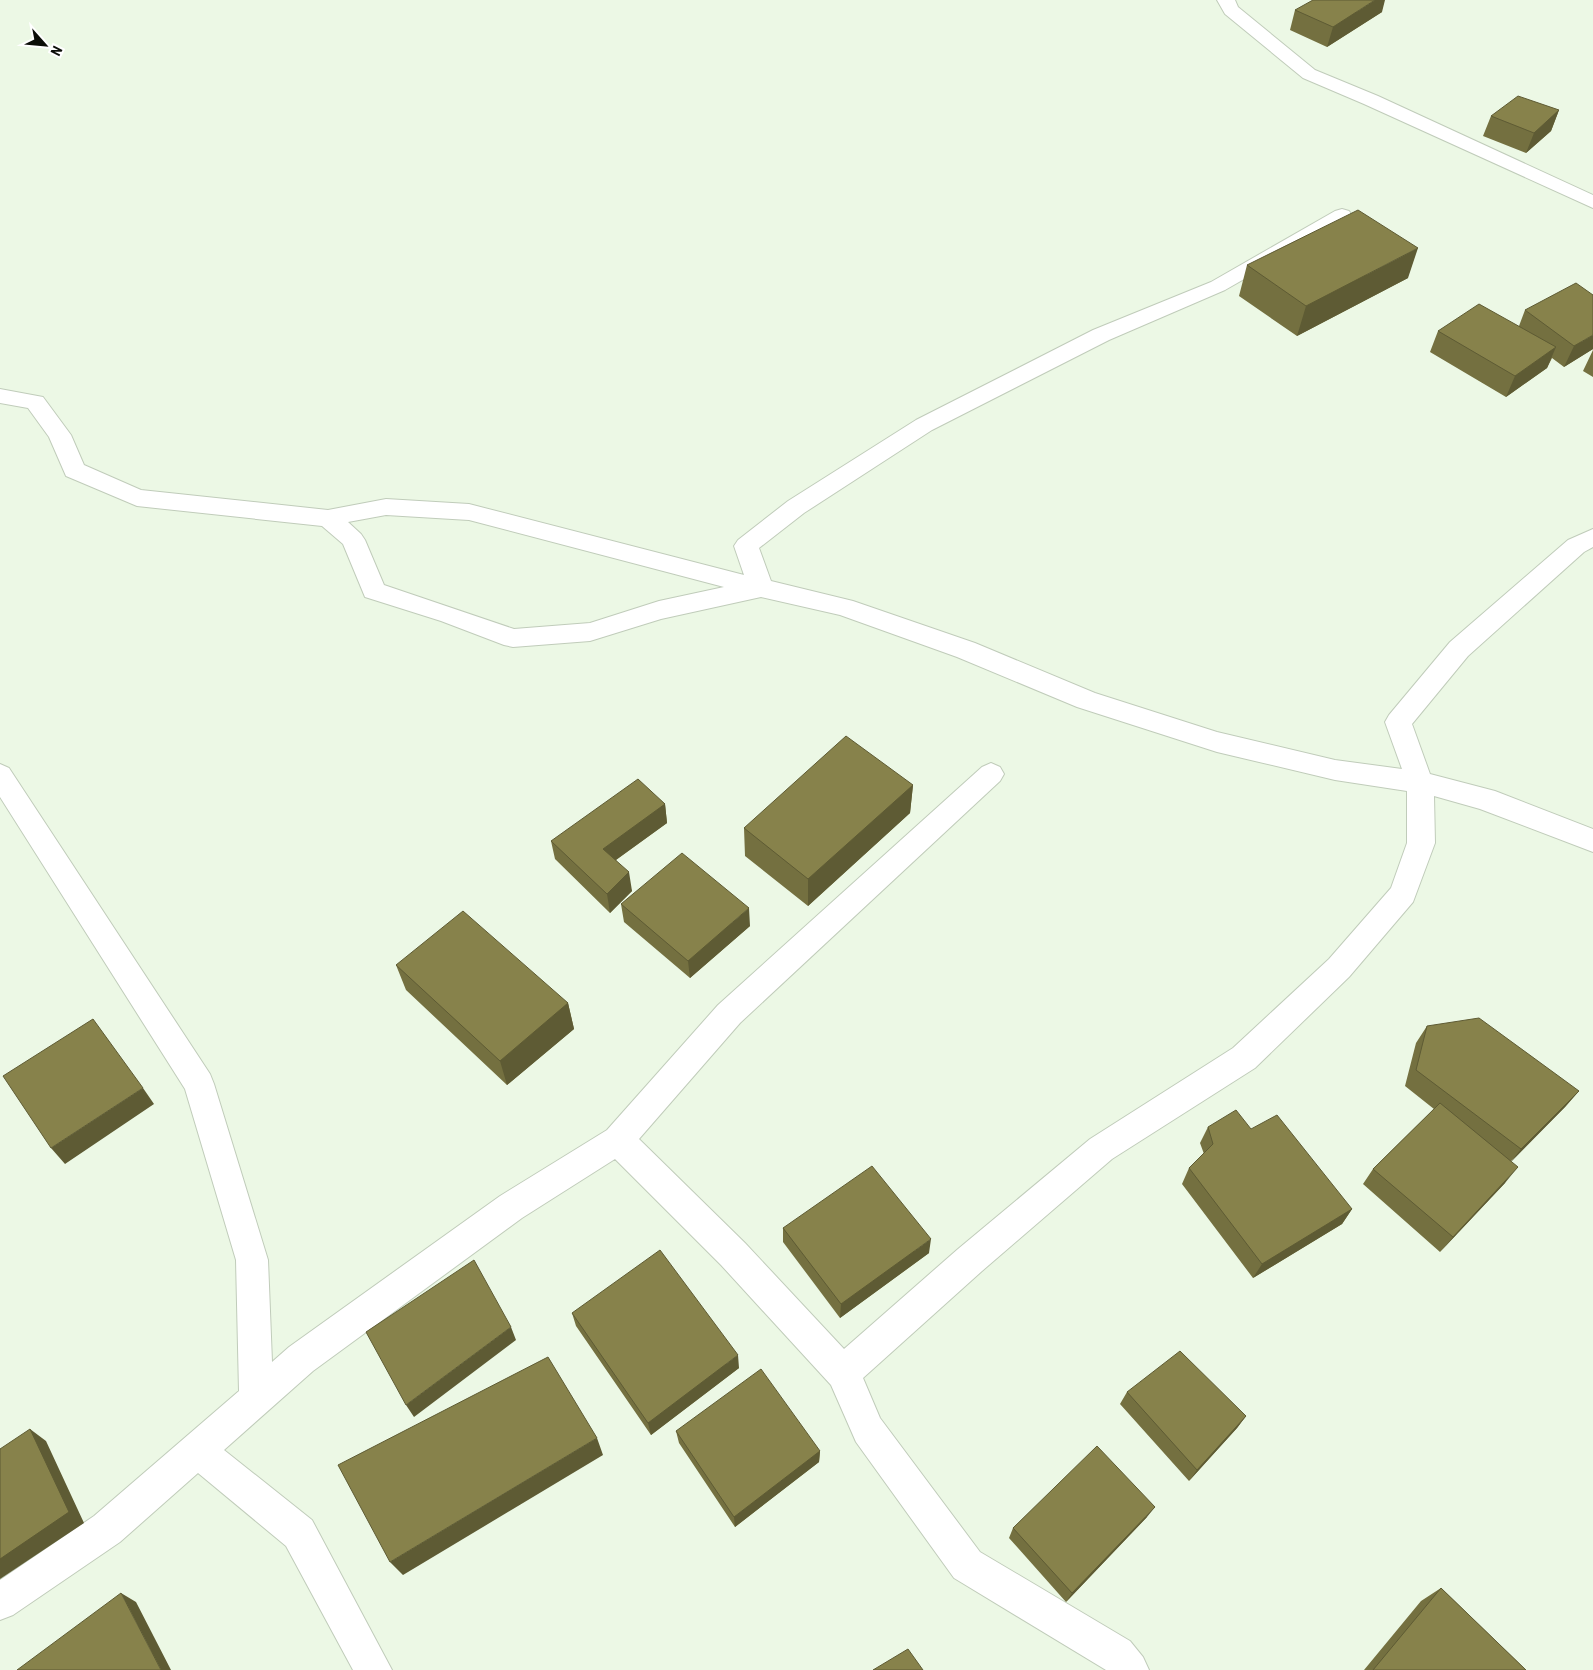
<svg xmlns="http://www.w3.org/2000/svg" width="1593" height="1670" font-family="'Roboto Condensed',sans-serif">
<style>
.lines{fill:none;stroke-linecap:round;stroke-linejoin:round}
.street-casing{stroke:#c0ccba;stroke-width:2}
.street{fill:#fff;fill-rule:evenodd}
.wall{fill:#747040}
.shaded-wall{fill:#5e5b34}
.building{fill:#87824b;stroke:#5e5b34}
</style>
<rect width="100%" height="100%" fill="#ecf8e5"/>
<g class="lines">
<defs>
<path id="street" d="M 1217,0 L 1235,0 L 1238,7 L 1315,70 L 1378,96 L 1593,195 L 1593,208 L 1364,104 L 1303,78 L 1225,14 Z
M 1342,209 L 1349,211 L 1352,215 L 1349,219 L 1225,290 L 1109,340 L 932,430 L 804,513 L 759,548 L 771,581 L 853,601 L 975,643 L 1095,693 L 1217,732 L 1335,760 L 1402,769 L 1385,722 L 1389,715 L 1450,642 L 1568,540 L 1593,529 L 1593,547 L 1584,552 L 1468,656 L 1412,724 L 1430,774 L 1495,791 L 1593,829 L 1593,852 L 1480,809 L 1434,796 L 1435,843 L 1413,902 L 1349,977 L 1255,1068 L 1112,1159 L 982,1271 L 863,1378 L 880,1418 L 980,1552 L 1130,1641 L 1143,1657 L 1149,1670 L 1106,1670 L 954,1578 L 856,1442 L 831,1385 L 721,1265 L 615,1159 L 522,1218 L 313,1371 L 224,1450 L 312,1520 L 392,1670 L 353,1670 L 286,1546 L 198,1473 L 120,1542 L 13,1615 L 0,1620 L 0,1580 L 94,1516 L 239,1391 L 236,1260 L 185,1089 L 0,797 L 0,764 L 9,768 L 210,1074 L 214,1084 L 268,1260 L 272,1362 L 289,1347 L 500,1196 L 607,1130 L 718,1005 L 982,767 L 991,763 L 1000,767 L 1004,774 L 1000,781 L 740,1023 L 639,1139 L 745,1243 L 844,1349 L 958,1249 L 1090,1139 L 1233,1048 L 1329,959 L 1391,888 L 1407,843 L 1407,791 L 1335,780 L 1217,752 L 1077,707 L 957,657 L 840,615 L 761,597 L 661,619 L 590,641 L 513,647 L 504,645 L 441,621 L 365,597 L 343,544 L 322,526 L 137,506 L 66,476 L 49,437 L 28,408 L 0,403 L 0,389 L 43,397 L 71,435 L 84,465 L 141,490 L 328,510 L 386,499 L 469,504 L 744,575 L 734,546 L 738,540 L 788,501 L 916,420 L 1093,330 L 1211,282 L 1335,211 ZM 386,515 L 469,520 L 724,587 L 659,601 L 590,623 L 514,629 L 384,585 L 365,540 L 361,534 L 348,522 Z"/>
</defs>
<use href="#street" class="street-casing"/>
<use href="#street" class="street"/>
</g>
<path class="wall" d="M 1295,10 L 1382,12 L 1327,47 L 1290,30 Z
M 1559,110 L 1551,131 L 1526,153 L 1483,136 L 1491,116 Z
M 1247,265 L 1408,278 L 1297,336 L 1239,296 Z
M 1525,310 L 1593,349 L 1564,367 L 1552,358 L 1547,368 L 1506,397 L 1430,352 L 1438,331 L 1519,326 Z
M 1593,350 L 1593,377 L 1583,371 Z
M 913,785 L 910,813 L 808,906 L 745,856 L 744,828 Z
M 665,804 L 667,823 L 616,860 L 632,891 L 610,913 L 555,859 L 551,841 Z
M 621,904 L 750,926 L 690,978 L 624,922 Z
M 396,965 L 568,1003 L 574,1029 L 507,1085 L 406,990 Z
M 1427,1026 L 1579,1091 L 1565,1107 L 1511,1161 L 1505,1183 L 1440,1252 L 1363,1184 L 1373,1169 L 1434,1109 L 1405,1086 L 1416,1043 Z
M 1208,1127 L 1251,1129 L 1352,1209 L 1342,1224 L 1253,1278 L 1182,1184 L 1189,1168 L 1204,1154 L 1200,1143 Z
M 783,1228 L 929,1253 L 840,1318 L 783,1242 Z
M 572,1313 L 739,1368 L 651,1435 L 576,1326 Z
M 1127,1392 L 1246,1416 L 1237,1428 L 1189,1481 L 1120,1404 Z
M 676,1431 L 820,1451 L 819,1462 L 735,1527 L 679,1443 Z
M 1147,1517 L 1066,1602 L 1009,1538 L 1013,1528 Z
M 1441,1588 L 1526,1670 L 1364,1670 L 1421,1601 Z"/>
<path class="shaded-wall" d="M 1375,0 L 1385,0 L 1382,12 L 1327,47 L 1333,27 Z
M 1559,110 L 1551,131 L 1526,153 L 1534,133 Z
M 1418,248 L 1408,278 L 1297,336 L 1306,306 Z
M 1593,335 L 1593,349 L 1564,367 L 1574,346 Z
M 1556,347 L 1547,368 L 1506,397 L 1515,376 Z
M 913,785 L 910,813 L 808,906 L 808,879 Z
M 665,804 L 667,823 L 606,867 L 603,849 Z
M 629,872 L 632,891 L 610,913 L 607,894 Z
M 749,908 L 750,926 L 690,978 L 688,961 Z
M 568,1003 L 574,1029 L 507,1085 L 500,1061 Z
M 143,1088 L 154,1104 L 65,1164 L 51,1148 Z
M 1579,1091 L 1565,1107 L 1508,1165 L 1521,1149 Z
M 1518,1167 L 1505,1183 L 1440,1252 L 1453,1237 Z
M 1352,1209 L 1342,1224 L 1253,1278 L 1262,1264 Z
M 931,1239 L 929,1253 L 840,1318 L 841,1304 Z
M 511,1327 L 516,1340 L 414,1417 L 406,1405 Z
M 738,1355 L 739,1368 L 651,1435 L 648,1423 Z
M 1246,1416 L 1237,1428 L 1189,1481 L 1197,1470 Z
M 30,1429 L 46,1441 L 84,1523 L 0,1579 L 0,1559 Z
M 597,1438 L 603,1455 L 403,1575 L 390,1562 Z
M 820,1451 L 819,1462 L 735,1527 L 734,1517 Z
M 1155,1507 L 1147,1517 L 1066,1602 L 1072,1593 Z
M 121,1593 L 136,1602 L 171,1670 L 161,1670 Z"/>
<path class="building" d="M 1313,0 L 1375,0 L 1333,27 L 1295,10 Z
M 1518,96 L 1559,110 L 1534,133 L 1491,116 Z
M 1358,210 L 1418,248 L 1306,306 L 1247,265 Z
M 1576,283 L 1593,295 L 1593,335 L 1574,346 L 1525,310 Z
M 1479,304 L 1556,347 L 1515,376 L 1438,331 Z
M 846,736 L 913,785 L 808,879 L 744,828 Z
M 638,779 L 665,804 L 603,849 L 629,872 L 607,894 L 551,841 Z
M 682,853 L 749,908 L 688,961 L 621,904 Z
M 463,911 L 568,1003 L 500,1061 L 396,965 Z
M 1479,1018 L 1579,1091 L 1521,1149 L 1416,1070 L 1427,1026 Z
M 93,1019 L 143,1088 L 51,1148 L 3,1076 Z
M 1440,1103 L 1518,1167 L 1453,1237 L 1373,1169 Z
M 1236,1110 L 1251,1129 L 1277,1115 L 1352,1209 L 1262,1264 L 1189,1168 L 1213,1144 L 1208,1127 Z
M 872,1166 L 931,1239 L 841,1304 L 783,1228 Z
M 660,1250 L 738,1355 L 648,1423 L 572,1313 Z
M 474,1260 L 511,1327 L 406,1405 L 366,1332 Z
M 1180,1351 L 1246,1416 L 1197,1470 L 1127,1392 Z
M 548,1357 L 597,1438 L 390,1562 L 338,1465 Z
M 761,1369 L 820,1451 L 734,1517 L 676,1431 Z
M 30,1429 L 69,1512 L 0,1559 L 0,1449 Z
M 1097,1446 L 1155,1507 L 1072,1593 L 1013,1528 Z
M 1441,1588 L 1526,1670 L 1373,1670 Z
M 121,1593 L 161,1670 L 17,1670 Z
M 908,1649 L 923,1670 L 873,1670 Z"/>
<g transform="translate(45 45) rotate(117)" stroke="#ffffff" stroke-width="4" paint-order="stroke">
<path d="M0-4L9 19L0 12L-9 19Z" fill="#0b0e08"/>
<text y="-8" font-size="14" font-weight="bold" text-anchor="middle" fill="#0b0e08">N</text>
</g>
</svg>
